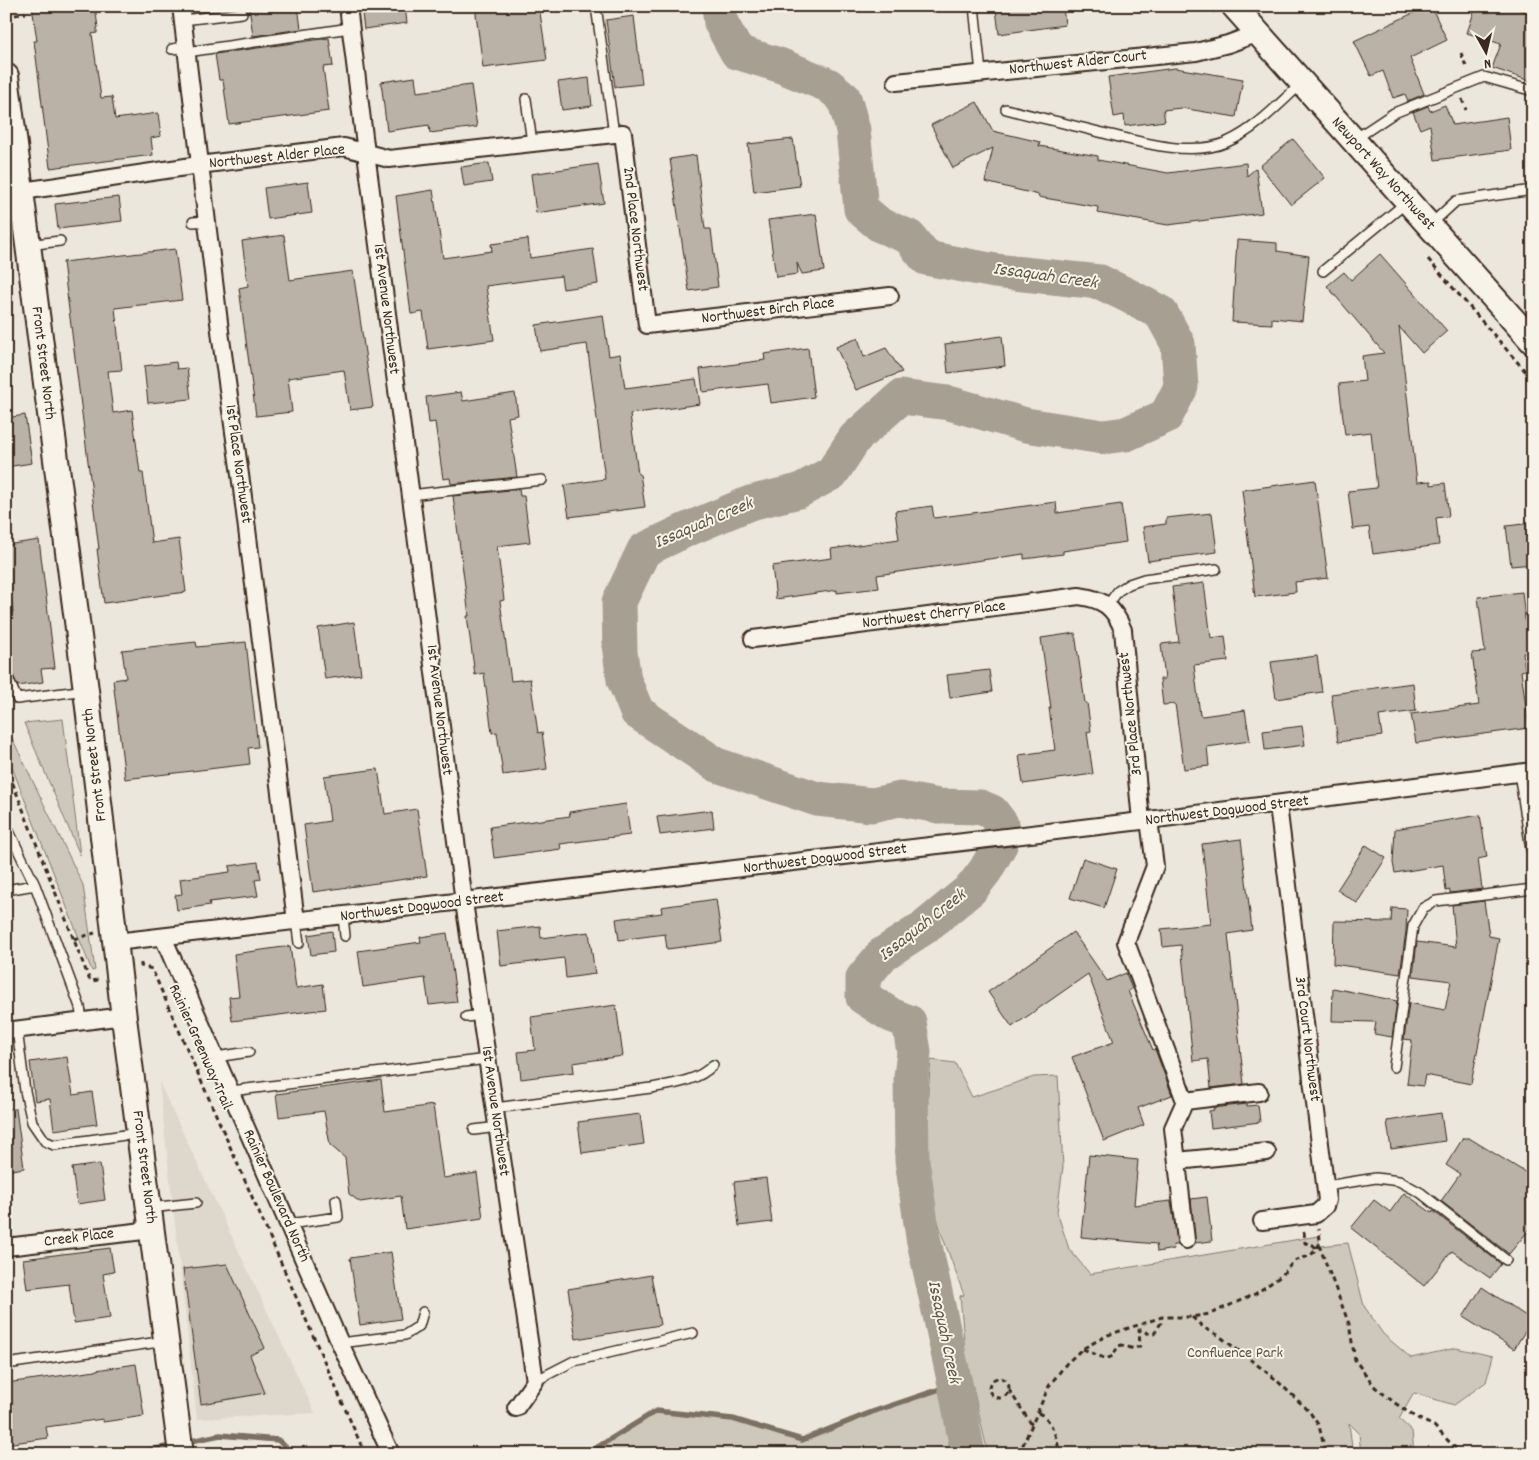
<svg xmlns="http://www.w3.org/2000/svg" width="1539" height="1460" font-family="Dekko,sans-serif">
<style>
.built{fill:#ddd7cc}
.green{fill:#cec8bc;stroke:#84796d}
.lines{fill:none;stroke-linecap:round;stroke-linejoin:round}
.stream{stroke:#7c7064;stroke-width:5.5}
.river{stroke:#a89f93;stroke-width:35}
.building{fill:#bab2a7;stroke:#3b2a1e}
.lane-casing{stroke:#3b2a1e;stroke-width:12}
.street-casing{stroke:#3b2a1e;stroke-width:20}
.secondary-casing{stroke:#3b2a1e;stroke-width:28}
.path{stroke:#3b2a1e;stroke-width:3;stroke-dasharray:5 4;stroke-linecap:butt}
.lane{stroke:#f7f3e8;stroke-width:9}
.street{stroke:#f7f3e8;stroke-width:16}
.secondary{stroke:#f7f3e8;stroke-width:24}
.labels{text-anchor:middle;dominant-baseline:central;stroke-width:4;stroke-linejoin:round;paint-order:stroke}
.street-label{font-size:16px;fill:#3b2a1e;stroke:#f7f3e8}
.park-label{font-size:16px;fill:#605246;stroke:#f7f3e8}
.water-label{font-size:18px;font-style:italic;fill:#615347;stroke:#f7f3e8}
</style>
<rect width="100%" height="100%" fill="#ece7dc"/>
<filter id="ink" filterUnits="userSpaceOnUse"><feTurbulence type="fractalNoise" baseFrequency=".02" numOctaves="2"/><feDisplacementMap in="SourceGraphic" scale="10" xChannelSelector="R" yChannelSelector="G"/><feConvolveMatrix kernelMatrix="1 2 1 2 8 2 1 2 1" color-interpolation-filters="sRGB"/></filter>
<g filter="url(#ink)">
<path class="built" d="M 159,1082 L 315,1413 L 197,1419 Z"/>
<path class="green" d="M 63,719 L 80,855 L 24,723 Z
M 6,738 L 12,738 L 83,885 L 95,970 L 92,971 L 6,752 Z
M 931,1060 L 955,1063 L 972,1097 L 1034,1077 L 1058,1076 L 1063,1167 L 1057,1212 L 1069,1249 L 1090,1274 L 1318,1236 L 1320,1246 L 1348,1243 L 1364,1306 L 1383,1334 L 1411,1358 L 1456,1348 L 1493,1356 L 1486,1382 L 1454,1405 L 1414,1393 L 1399,1419 L 1412,1431 L 1414,1454 L 1361,1454 L 1359,1433 L 1349,1423 L 1353,1454 L 988,1454 L 965,1352 L 960,1296 L 964,1295 L 942,1235 L 926,1180 L 925,1122 Z
M 955,1384 L 968,1454 L 591,1454 L 596,1448 L 656,1411 L 733,1419 L 802,1440 L 872,1412 Z"/>
<g class="lines">
<path class="stream" d="M 186,1442 L 220,1435 L 278,1440 L 293,1454
M 6,1452 L 12,1454
M 133,1454 L 175,1445
M 591,1454 L 596,1448 L 656,1411 L 733,1419 L 802,1440 L 872,1412 L 955,1384"/>
<path class="river" d="M 719,6 L 721,23 L 737,52 L 779,65 L 828,85 L 844,98 L 853,130 L 861,209 L 880,225 L 909,237 L 926,258 L 995,271 L 1100,282 L 1129,296 L 1161,313 L 1178,344 L 1181,387 L 1166,416 L 1126,434 L 1103,437 L 1026,425 L 949,403 L 901,397 L 855,438 L 832,473 L 799,491 L 750,503 L 686,530 L 644,550 L 619,602 L 620,652 L 624,680 L 637,712 L 717,765 L 817,799 L 872,805 L 900,799 L 939,806 L 980,807 L 992,812 L 1001,824 L 1001,843 L 985,871 L 971,889 L 925,927 L 883,954 L 863,978 L 863,997 L 891,1015 L 909,1022 L 914,1052 L 911,1077 L 912,1160 L 923,1237 L 955,1384 L 968,1454"/>
</g>
<path class="building" d="M 32,6 L 95,6 L 98,28 L 97,28 L 97,33 L 92,34 L 101,98 L 112,97 L 115,119 L 158,113 L 161,136 L 151,138 L 153,155 L 50,168 L 34,41 L 37,41 Z
M 249,6 L 298,6 L 301,29 L 253,36 Z
M 361,6 L 405,6 L 407,23 L 364,29 Z
M 475,6 L 539,6 L 547,60 L 483,68 Z
M 1014,6 L 1063,6 L 1065,25 L 999,34 L 996,9 Z
M 1428,6 L 1431,6 L 1447,40 L 1410,58 L 1424,94 L 1408,101 L 1405,94 L 1393,98 L 1383,71 L 1371,76 L 1354,41 Z
M 1476,6 L 1509,6 L 1533,14 L 1533,82 L 1492,68 L 1501,44 L 1467,33 Z
M 634,16 L 642,84 L 615,87 L 606,20 Z
M 329,38 L 333,66 L 323,67 L 329,111 L 229,124 L 223,80 L 219,80 L 215,54 Z
M 1175,68 L 1243,79 L 1236,117 L 1181,108 L 1163,110 L 1165,121 L 1125,126 L 1124,115 L 1114,117 L 1108,77 Z
M 415,77 L 417,92 L 471,85 L 477,127 L 430,133 L 429,125 L 387,131 L 381,82 Z
M 589,78 L 592,106 L 562,110 L 558,82 Z
M 977,102 L 993,131 L 1040,142 L 1039,146 L 1098,156 L 1098,160 L 1168,173 L 1246,163 L 1247,176 L 1256,168 L 1262,213 L 1168,225 L 1097,213 L 1098,207 L 1038,197 L 1039,195 L 985,182 L 993,148 L 953,168 L 931,125 Z
M 1445,105 L 1453,125 L 1507,117 L 1511,150 L 1435,160 L 1430,125 L 1420,129 L 1413,112 L 1428,106 L 1430,111 Z
M 793,139 L 800,186 L 754,192 L 748,144 Z
M 1293,139 L 1325,178 L 1291,205 L 1260,166 Z
M 696,155 L 705,229 L 711,229 L 718,287 L 689,291 L 670,159 Z
M 489,163 L 492,182 L 464,186 L 461,167 Z
M 598,164 L 604,203 L 536,213 L 531,174 Z
M 308,182 L 312,213 L 268,219 L 264,188 Z
M 433,190 L 443,258 L 492,251 L 491,244 L 528,239 L 530,258 L 593,249 L 598,284 L 563,289 L 561,276 L 486,286 L 494,340 L 428,349 L 423,312 L 411,314 L 396,196 Z
M 119,197 L 122,221 L 58,229 L 55,204 Z
M 816,214 L 824,271 L 802,274 L 797,263 L 798,274 L 776,277 L 768,220 Z
M 284,235 L 290,280 L 353,271 L 373,407 L 350,410 L 344,370 L 288,378 L 292,412 L 256,416 L 239,288 L 248,286 L 242,241 Z
M 1237,240 L 1277,243 L 1277,251 L 1309,256 L 1302,321 L 1272,318 L 1272,324 L 1232,322 Z
M 175,249 L 182,300 L 115,308 L 122,370 L 108,371 L 113,413 L 132,410 L 140,473 L 143,473 L 152,543 L 179,539 L 186,592 L 104,603 L 97,549 L 99,549 L 63,262 Z
M 1380,254 L 1447,331 L 1422,353 L 1399,327 L 1417,482 L 1431,481 L 1431,485 L 1445,483 L 1449,516 L 1436,518 L 1439,545 L 1373,554 L 1369,527 L 1353,529 L 1348,491 L 1377,488 L 1371,432 L 1345,435 L 1339,384 L 1365,381 L 1362,356 L 1384,353 L 1327,286 L 1344,272 L 1351,280 Z
M 603,315 L 609,356 L 620,354 L 625,388 L 696,379 L 700,404 L 630,414 L 638,474 L 640,474 L 645,507 L 569,517 L 564,485 L 605,479 L 587,344 L 540,351 L 536,325 Z
M 1002,336 L 1005,366 L 948,373 L 945,344 Z
M 858,338 L 864,357 L 886,348 L 902,372 L 856,390 L 836,347 Z
M 808,348 L 814,397 L 771,403 L 768,384 L 703,392 L 700,369 L 765,360 L 764,354 Z
M 176,362 L 177,369 L 187,368 L 191,399 L 148,403 L 144,366 Z
M 461,392 L 463,401 L 515,393 L 518,415 L 508,417 L 517,477 L 451,484 L 450,478 L 443,479 L 435,422 L 429,423 L 426,397 Z
M 25,415 L 32,463 L 6,467 L 6,418 Z
M 1315,480 L 1328,578 L 1295,582 L 1296,592 L 1255,597 L 1242,490 Z
M 519,489 L 520,496 L 524,496 L 530,542 L 497,546 L 504,600 L 500,601 L 511,681 L 530,679 L 538,733 L 542,732 L 547,769 L 503,775 L 497,732 L 492,733 L 484,673 L 475,675 L 467,616 L 469,616 L 453,496 Z
M 1056,502 L 1057,513 L 1121,504 L 1126,542 L 1063,551 L 1063,554 L 1024,559 L 1024,554 L 877,575 L 879,588 L 837,593 L 837,590 L 776,599 L 772,566 L 832,558 L 831,549 L 899,539 L 895,511 L 932,506 L 934,518 Z
M 1212,513 L 1217,552 L 1148,561 L 1143,527 L 1166,524 L 1166,518 Z
M 1533,523 L 1533,564 L 1511,566 L 1506,526 Z
M 39,540 L 55,668 L 41,669 L 43,682 L 18,686 L 11,671 L 6,633 L 6,613 L 13,612 L 6,562 L 6,545 Z
M 1204,583 L 1211,638 L 1225,636 L 1228,661 L 1194,665 L 1200,715 L 1202,716 L 1245,710 L 1250,741 L 1207,747 L 1209,766 L 1184,769 L 1175,704 L 1163,705 L 1160,679 L 1165,679 L 1161,644 L 1179,642 L 1172,587 Z
M 1522,592 L 1529,653 L 1523,653 L 1525,670 L 1521,671 L 1529,728 L 1416,743 L 1411,714 L 1479,705 L 1472,653 L 1485,652 L 1478,597 Z
M 354,622 L 361,674 L 325,679 L 318,628 Z
M 1075,633 L 1085,703 L 1087,703 L 1091,731 L 1087,732 L 1093,774 L 1023,784 L 1019,755 L 1055,750 L 1049,708 L 1051,708 L 1041,638 Z
M 196,642 L 197,647 L 246,642 L 258,747 L 248,748 L 250,764 L 125,779 L 113,680 L 126,678 L 122,650 Z
M 1317,656 L 1322,692 L 1276,699 L 1271,662 Z
M 989,670 L 992,692 L 950,698 L 947,675 Z
M 1413,683 L 1416,711 L 1379,716 L 1382,736 L 1338,742 L 1331,694 Z
M 1302,726 L 1305,745 L 1265,750 L 1263,731 Z
M 378,769 L 385,814 L 417,809 L 427,876 L 313,892 L 304,825 L 330,821 L 324,776 Z
M 626,804 L 630,835 L 560,844 L 561,849 L 494,858 L 490,827 L 570,816 L 569,812 Z
M 712,810 L 714,828 L 660,835 L 657,817 Z
M 1480,815 L 1487,857 L 1478,859 L 1482,889 L 1450,893 L 1450,890 L 1446,891 L 1443,865 L 1395,873 L 1393,863 L 1395,829 Z
M 1241,839 L 1252,930 L 1228,934 L 1244,1084 L 1211,1088 L 1208,1059 L 1193,1061 L 1181,945 L 1163,947 L 1161,929 L 1211,924 L 1202,844 Z
M 1366,845 L 1386,858 L 1357,903 L 1337,890 Z
M 1083,858 L 1117,869 L 1104,908 L 1070,898 Z
M 258,862 L 261,879 L 255,880 L 258,896 L 209,902 L 210,905 L 177,910 L 175,895 L 182,894 L 180,879 L 230,872 L 229,866 Z
M 716,899 L 722,942 L 667,949 L 665,934 L 619,940 L 616,919 L 662,913 L 661,907 Z
M 1484,901 L 1489,936 L 1499,938 L 1471,1084 L 1425,1075 L 1423,1086 L 1407,1084 L 1412,1040 L 1404,1039 L 1409,1003 L 1445,1010 L 1451,981 L 1413,976 L 1417,942 L 1456,947 L 1452,905 Z
M 1392,908 L 1407,909 L 1406,931 L 1400,974 L 1333,964 L 1334,921 L 1391,922 Z
M 540,926 L 541,938 L 589,932 L 595,974 L 566,978 L 564,958 L 501,966 L 497,931 Z
M 332,931 L 334,952 L 311,955 L 308,935 Z
M 1073,932 L 1107,981 L 1126,973 L 1132,989 L 1128,991 L 1153,1050 L 1155,1049 L 1172,1095 L 1138,1108 L 1144,1125 L 1104,1141 L 1072,1057 L 1114,1042 L 1088,974 L 1012,1027 L 988,992 Z
M 447,933 L 457,1002 L 429,1005 L 425,978 L 363,987 L 358,951 L 421,942 L 420,937 Z
M 290,946 L 296,988 L 323,984 L 326,1009 L 232,1021 L 229,997 L 239,996 L 234,954 Z
M 1333,988 L 1397,1001 L 1392,1037 L 1374,1034 L 1376,1022 L 1332,1021 Z
M 616,1005 L 623,1056 L 573,1063 L 574,1072 L 521,1079 L 518,1052 L 535,1050 L 531,1017 Z
M 67,1057 L 73,1095 L 92,1092 L 97,1124 L 54,1130 L 50,1099 L 35,1101 L 30,1062 Z
M 381,1080 L 385,1112 L 433,1105 L 443,1178 L 477,1173 L 483,1218 L 405,1229 L 401,1196 L 360,1202 L 349,1194 L 345,1158 L 330,1145 L 324,1111 L 279,1117 L 276,1094 Z
M 1247,1104 L 1247,1106 L 1258,1105 L 1260,1122 L 1211,1128 L 1209,1111 L 1214,1110 L 1213,1108 Z
M 6,1109 L 16,1109 L 24,1168 L 6,1171 Z
M 1441,1113 L 1445,1141 L 1391,1149 L 1387,1121 Z
M 640,1114 L 644,1144 L 582,1153 L 578,1122 Z
M 1463,1138 L 1469,1138 L 1533,1177 L 1533,1225 L 1509,1254 L 1441,1201 L 1460,1174 L 1446,1165 Z
M 1089,1155 L 1138,1160 L 1134,1205 L 1171,1201 L 1178,1245 L 1173,1245 L 1174,1249 L 1157,1252 L 1156,1244 L 1081,1237 Z
M 100,1164 L 105,1200 L 77,1204 L 72,1168 Z
M 766,1178 L 772,1222 L 739,1226 L 734,1182 Z
M 1404,1193 L 1432,1213 L 1433,1211 L 1501,1264 L 1490,1278 L 1452,1251 L 1424,1286 L 1351,1228 L 1374,1200 L 1390,1212 Z
M 1207,1197 L 1212,1241 L 1195,1243 L 1191,1199 Z
M 110,1248 L 114,1272 L 103,1274 L 110,1318 L 74,1323 L 69,1284 L 27,1289 L 23,1259 Z
M 391,1252 L 401,1319 L 360,1325 L 350,1258 Z
M 227,1264 L 265,1348 L 250,1355 L 265,1393 L 201,1404 L 183,1269 Z
M 651,1275 L 660,1325 L 576,1339 L 568,1289 Z
M 1482,1287 L 1532,1320 L 1514,1349 L 1463,1317 Z
M 136,1364 L 144,1416 L 103,1422 L 103,1419 L 46,1427 L 48,1438 L 6,1444 L 6,1383 L 96,1371 L 96,1370 Z"/>
<g class="lines">
<defs>
<path id="lane" d="M 596,6 L 614,134
M 974,6 L 981,73
M 183,20 L 242,13
M 172,49 L 186,47
M 187,52 L 350,28
M 526,99 L 532,143
M 1006,109 C 1037,117 1068,124 1099,132 C 1136,141 1191,158 1227,142 C 1255,130 1280,103 1302,83
M 1355,139 L 1394,113 L 1484,77 L 1533,91
M 6,207 L 22,205
M 193,222 L 207,221
M 1430,225 L 1456,201 L 1533,190
M 28,245 L 60,241
M 1323,271 L 1407,202
M 410,495 L 542,480
M 1107,606 L 1118,591 L 1129,584 L 1144,579 L 1216,569
M 6,674 L 17,699 L 86,690
M 1519,773 L 1531,849 L 1533,851
M 6,825 L 35,885 L 80,1007 L 82,1021
M 6,890 L 35,885
M 343,916 L 345,936
M 296,921 L 299,943
M 466,1017 L 481,1015
M 17,1029 L 25,1091 L 32,1122 L 45,1141 L 54,1145 L 139,1133
M 216,1057 L 249,1052
M 1394,1067 L 1413,926 L 1423,908 L 1436,901 L 1533,889
M 231,1091 L 487,1059
M 495,1108 L 651,1088 C 673,1084 698,1081 713,1065
M 474,1130 L 498,1127
M 1326,1186 L 1376,1178 L 1399,1181 L 1421,1193 L 1506,1260
M 149,1208 L 196,1203
M 289,1224 L 338,1217 L 336,1200
M 340,1343 L 405,1335 L 419,1326 L 423,1312
M 6,1364 L 166,1341
M 535,1381 L 574,1361 L 693,1333"/>
<path id="street" d="M 181,6 L 221,339 L 242,489 L 296,921
M 348,6 L 366,153 L 464,902 L 535,1381 L 516,1408
M 896,82 L 1196,52 L 1228,44 L 1258,33
M 21,191 L 51,187 L 199,165 L 344,147 L 389,159 L 623,133 L 647,325 L 890,296
M 753,639 L 1079,596 C 1103,599 1114,607 1123,630 L 1141,821
M 1149,820 L 1155,866 L 1126,942 L 1185,1101 L 1173,1128 L 1186,1240
M 163,937 L 340,1343 L 391,1454
M 116,942 L 1141,821 L 1533,771
M 6,1031 L 124,1016
M 1185,1101 L 1259,1092
M 1177,1161 L 1267,1152
M 1262,1221 L 1316,1214 L 1325,1206 L 1327,1200 L 1278,805
M 6,1247 L 152,1230"/>
<path id="secondary" d="M 1234,6 L 1533,342
M 6,76 L 86,690 L 124,1018 L 181,1454"/>
</defs>
<use href="#lane" class="lane-casing"/>
<use href="#street" class="street-casing"/>
<use href="#secondary" class="secondary-casing"/>
<path class="path" d="M 1208,6 L 1214,13
M 15,15 L 26,13
M 1461,53 L 1467,69
M 1462,99 L 1466,110
M 1428,259 L 1533,380
M 6,766 L 90,981 L 99,980
M 74,939 L 95,933
M 141,963 L 141,966 L 152,969 L 365,1454
M 1304,1232 L 1305,1243 L 1313,1245 L 1317,1249
M 1319,1245 L 1349,1324 L 1355,1360 L 1375,1387 L 1395,1403 L 1415,1417 L 1434,1426 L 1461,1454
M 1192,1317 L 1204,1328 L 1218,1335 L 1273,1377 L 1309,1411 L 1319,1426 L 1326,1454
M 1083,1349 L 1106,1359 L 1113,1356 L 1118,1346 L 1122,1345 L 1134,1349 L 1140,1346 L 1139,1330 L 1143,1330 L 1147,1333 L 1154,1334 L 1161,1323 L 1162,1317
M989 1388a10 10 0 1 1 20 0a10 10 0 1 1-20 0Z
M 1009,1390 L 1032,1425
M 1038,1413 C 1054,1419 1055,1439 1061,1454
M 1019,1454 L 1049,1386 L 1066,1364 L 1082,1349 L 1108,1335 L 1162,1317 L 1192,1317 L 1210,1314 L 1255,1294 L 1281,1276 L 1294,1261 L 1309,1256 L 1313,1253 L 1319,1245 L 1320,1240 L 1319,1229"/>
<use href="#lane" class="lane"/>
<use href="#street" class="street"/>
<use href="#secondary" class="secondary"/>
</g>
</g>
<g class="labels">
<g class="street-label">
<text transform="translate(1078 63) rotate(-6)">Northwest Alder Court</text>
<text transform="translate(277 157) rotate(-6)">Northwest Alder Place</text>
<text transform="translate(1383 174) rotate(48)">Newport Way Northwest</text>
<text transform="translate(635 229) rotate(83)">2nd Place Northwest</text>
<text transform="translate(386 309) rotate(83)">1st Avenue Northwest</text>
<text transform="translate(768 311) rotate(-7)">Northwest Birch Place</text>
<text transform="translate(43 363) rotate(83)">Front Street North</text>
<text transform="translate(238 464) rotate(82)">1st Place Northwest</text>
<text transform="translate(934 615) rotate(-7)">Northwest Cherry Place</text>
<text transform="translate(439 710) rotate(83)">1st Avenue Northwest</text>
<text transform="translate(1131 714) rotate(-96)">3rd Place Northwest</text>
<text transform="translate(95 765) rotate(-97)">Front Street North</text>
<text transform="translate(1227 811) rotate(-7)">Northwest Dogwood Street</text>
<text transform="translate(825 859) rotate(-7)">Northwest Dogwood Street</text>
<text transform="translate(422 907) rotate(-7)">Northwest Dogwood Street</text>
<text transform="translate(1307 1039) rotate(83)">3rd Court Northwest</text>
<text transform="translate(200 1047) rotate(66)">Rainier Greenway Trail</text>
<text transform="translate(495 1111) rotate(82)">1st Avenue Northwest</text>
<text transform="translate(144 1167) rotate(83)">Front Street North</text>
<text transform="translate(276 1196) rotate(66)">Rainier Boulevard North</text>
<text transform="translate(79 1238) rotate(-7)">Creek Place</text>
</g>
<g class="park-label">
<text x="1235" y="1353">Confluence Park</text>
</g>
<g class="water-label">
<text transform="translate(1045 277) rotate(8)">Issaquah Creek</text>
<text transform="translate(704 524) rotate(-23)">Issaquah Creek</text>
<text transform="translate(923 926) rotate(-38)">Issaquah Creek</text>
<text transform="translate(943 1332) rotate(78)">Issaquah Creek</text>
</g>
</g>
<rect width="1539" height="1460" fill="none" stroke="#f7f3e8" stroke-width="25"/>
<rect x="12" y="12" width="1514" height="1435" fill="none" stroke="#3b2a1e" stroke-width="2" filter="url(#ink)"/>
<g transform="translate(1486 52) rotate(172)" stroke="#f7f3e8" stroke-width="4" paint-order="stroke">
<path d="M0-4L9 19L0 12L-9 19Z" fill="#3b2a1e"/>
<text y="-8" font-size="14" font-weight="bold" text-anchor="middle" fill="#3b2a1e">N</text>
</g>
</svg>
